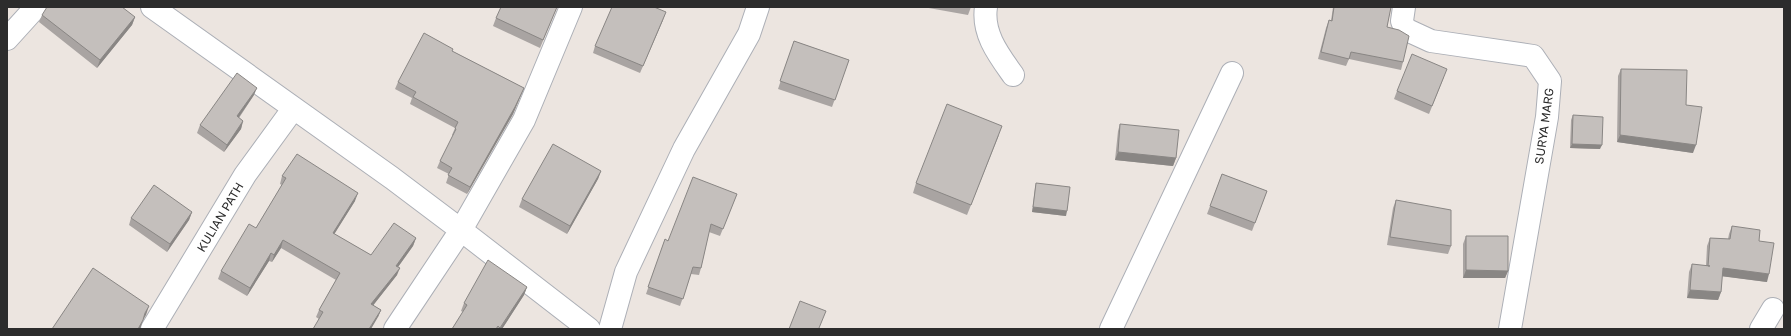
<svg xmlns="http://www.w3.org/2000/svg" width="1791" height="336" font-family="'Golos Text',sans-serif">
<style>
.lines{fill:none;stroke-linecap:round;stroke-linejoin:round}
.minor-casing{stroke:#acafb6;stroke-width:24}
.minor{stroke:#fff;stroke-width:22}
.wall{fill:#a9a4a2}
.shaded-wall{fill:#898684}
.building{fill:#c4bfbc;stroke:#898684}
.labels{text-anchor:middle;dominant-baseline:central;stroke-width:3.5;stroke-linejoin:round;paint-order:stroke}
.street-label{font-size:12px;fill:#2c2c2c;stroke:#fff}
</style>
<rect width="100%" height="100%" fill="#ece5e0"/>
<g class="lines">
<defs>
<path id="minor" d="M 152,7 L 392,178 L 461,230 L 589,329
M 986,7 C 982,33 998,54 1013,75
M 1404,7 L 1402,21 L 1405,29 L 1431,41 L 1533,56 L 1550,81 L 1547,117 L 1510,329
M 7,39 L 36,7
M 152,329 L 245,175 L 293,109
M 395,329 L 461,230 L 524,120 L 571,7
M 610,329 L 626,272 L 684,149 L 749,34 L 758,7
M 1111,329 L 1232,73
M 1761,329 L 1773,309"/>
</defs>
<use href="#minor" class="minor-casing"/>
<use href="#minor" class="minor"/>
</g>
<path class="wall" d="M 557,7 L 540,48 L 493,26 L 496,18 Z
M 923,7 L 971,7 L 968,15 Z
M 1333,7 L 1391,7 L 1387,27 L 1403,62 L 1401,70 L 1349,59 L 1346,66 L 1318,59 L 1326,28 L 1329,20 L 1331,21 Z
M 42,15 L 135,17 L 132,25 L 97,68 L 39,22 Z
M 663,20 L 640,73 L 593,53 L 595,46 Z
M 794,41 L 849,60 L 832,107 L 778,89 Z
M 452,51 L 524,88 L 513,114 L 467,194 L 446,183 L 449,174 L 437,168 L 440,161 L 453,136 L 452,135 L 455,128 L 410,104 L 412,98 L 395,89 L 398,82 Z
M 1621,69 L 1686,105 L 1693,153 L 1617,142 L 1618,76 Z
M 1444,77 L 1429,114 L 1394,99 L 1397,91 Z
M 254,95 L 239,118 L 243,121 L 241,129 L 224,152 L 197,133 L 200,125 Z
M 1573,115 L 1600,149 L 1570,148 L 1571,120 Z
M 1120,124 L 1176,158 L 1173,166 L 1115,160 L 1118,131 Z
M 999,135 L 967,215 L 913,193 L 916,183 Z
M 601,171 L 598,179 L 567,234 L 519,207 L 522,199 Z
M 1222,174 L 1267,191 L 1252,231 L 1207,214 Z
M 282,176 L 355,201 L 334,234 L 371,255 L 416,238 L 413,246 L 398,267 L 397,275 L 373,305 L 381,310 L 378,317 L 319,319 L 316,317 L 319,310 L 336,280 L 281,248 L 272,262 L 269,261 L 247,296 L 218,279 L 221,271 L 256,228 L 282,185 L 280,184 Z
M 1036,183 L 1066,216 L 1032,212 L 1035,188 Z
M 737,194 L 720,236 L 709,232 L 701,268 L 699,275 L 691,274 L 680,306 L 646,294 L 665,239 L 668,241 Z
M 1396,200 L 1451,246 L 1448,254 L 1387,245 L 1393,208 Z
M 192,212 L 189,220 L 167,252 L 129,225 L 131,218 Z
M 1732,226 L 1759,241 L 1767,282 L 1722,276 L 1721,292 L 1718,300 L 1687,298 L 1689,272 L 1692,264 L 1706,266 L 1707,246 L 1710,238 L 1728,239 L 1729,234 Z
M 1466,236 L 1508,271 L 1505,278 L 1463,278 L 1463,244 Z
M 527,287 L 524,295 L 502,329 L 452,329 L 463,312 L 461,311 L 464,303 Z"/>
<path class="shaded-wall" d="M 666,12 L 663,20 L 640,73 L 643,66 Z
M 135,17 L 132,25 L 97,68 L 100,60 Z
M 257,88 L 254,95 L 234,124 L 237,116 Z
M 524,88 L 513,114 L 467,194 L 470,187 Z
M 243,121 L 241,129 L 224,152 L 227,145 Z
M 1620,135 L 1696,145 L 1693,153 L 1617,142 Z
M 1572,144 L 1602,145 L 1600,149 L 1570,148 Z
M 1118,152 L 1176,158 L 1173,166 L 1115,160 Z
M 601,171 L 598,179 L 567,234 L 570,226 Z
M 358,193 L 355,201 L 330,241 L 333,233 Z
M 1033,207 L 1067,211 L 1066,216 L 1032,212 Z
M 192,212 L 189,220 L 167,252 L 170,244 Z
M 416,238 L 413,246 L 393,274 L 396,266 Z
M 283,240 L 281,248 L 272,262 L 274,255 Z
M 271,253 L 269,261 L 247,296 L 250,288 Z
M 400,268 L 397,275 L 368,312 L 371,304 Z
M 1723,268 L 1769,274 L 1767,282 L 1720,276 Z
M 1466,270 L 1508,271 L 1505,278 L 1463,278 Z
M 527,287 L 524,295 L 502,329 L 500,329 Z
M 1690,290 L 1721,292 L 1718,300 L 1687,298 Z
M 149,306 L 146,315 L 141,323 L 145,313 Z
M 381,310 L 378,317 L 371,329 L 369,329 Z
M 143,320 L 140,329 L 138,329 Z"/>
<path class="building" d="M 47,7 L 122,7 L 135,17 L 100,60 L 42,15 Z
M 501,7 L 557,7 L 543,40 L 496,18 Z
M 612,7 L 654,7 L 666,12 L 643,66 L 595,46 Z
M 1334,7 L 1391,7 L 1387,27 L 1399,30 L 1409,36 L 1403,62 L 1351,52 L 1349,59 L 1321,52 L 1329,20 L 1332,21 Z
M 424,33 L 453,49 L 452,51 L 524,88 L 515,107 L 470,187 L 448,175 L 452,168 L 440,161 L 456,129 L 455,128 L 458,122 L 413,97 L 416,92 L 398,82 Z
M 794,41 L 849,60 L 835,100 L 780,81 Z
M 1412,54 L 1447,69 L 1432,106 L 1397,91 Z
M 1621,69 L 1687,70 L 1686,105 L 1702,107 L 1696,145 L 1620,135 Z
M 237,73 L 257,88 L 237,116 L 243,121 L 227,145 L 200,125 Z
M 947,104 L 1002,126 L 971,205 L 916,183 Z
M 1573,115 L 1603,117 L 1602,145 L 1572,144 Z
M 1120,124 L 1179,130 L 1176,158 L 1118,152 Z
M 553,144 L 601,171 L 570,226 L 522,199 Z
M 297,154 L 358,193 L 333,233 L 371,255 L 394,223 L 416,238 L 396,266 L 400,268 L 371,304 L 381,310 L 369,329 L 313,329 L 323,312 L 319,310 L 340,273 L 283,240 L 274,255 L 271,253 L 250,288 L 221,271 L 249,224 L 256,228 L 286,178 L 282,176 Z
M 1222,174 L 1267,191 L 1255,223 L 1210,206 Z
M 693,177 L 737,194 L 723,229 L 711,224 L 701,268 L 693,267 L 683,299 L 648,287 L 665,239 L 668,241 Z
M 1036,183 L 1070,187 L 1067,211 L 1033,207 Z
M 154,185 L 192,212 L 170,244 L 131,218 Z
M 1396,200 L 1451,210 L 1451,246 L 1390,237 Z
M 1732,226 L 1760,230 L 1759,241 L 1774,243 L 1769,274 L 1723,268 L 1721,292 L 1690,290 L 1692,264 L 1710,266 L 1708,266 L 1710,238 L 1730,239 Z
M 1466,236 L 1508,236 L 1508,271 L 1466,270 Z
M 488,260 L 527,287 L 500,328 L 498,326 L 496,329 L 452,329 L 467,305 L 464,303 Z
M 93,268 L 149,306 L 145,313 L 143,320 L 138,329 L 52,329 Z
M 800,301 L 826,311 L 819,328 L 820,329 L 789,329 Z"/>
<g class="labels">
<g class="street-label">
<text transform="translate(1544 126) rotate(-82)">SURYA MARG</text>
<text transform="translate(220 217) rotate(-59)">KULIAN PATH</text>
</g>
</g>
<rect width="1791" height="336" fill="none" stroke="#2c2c2c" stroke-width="16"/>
</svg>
